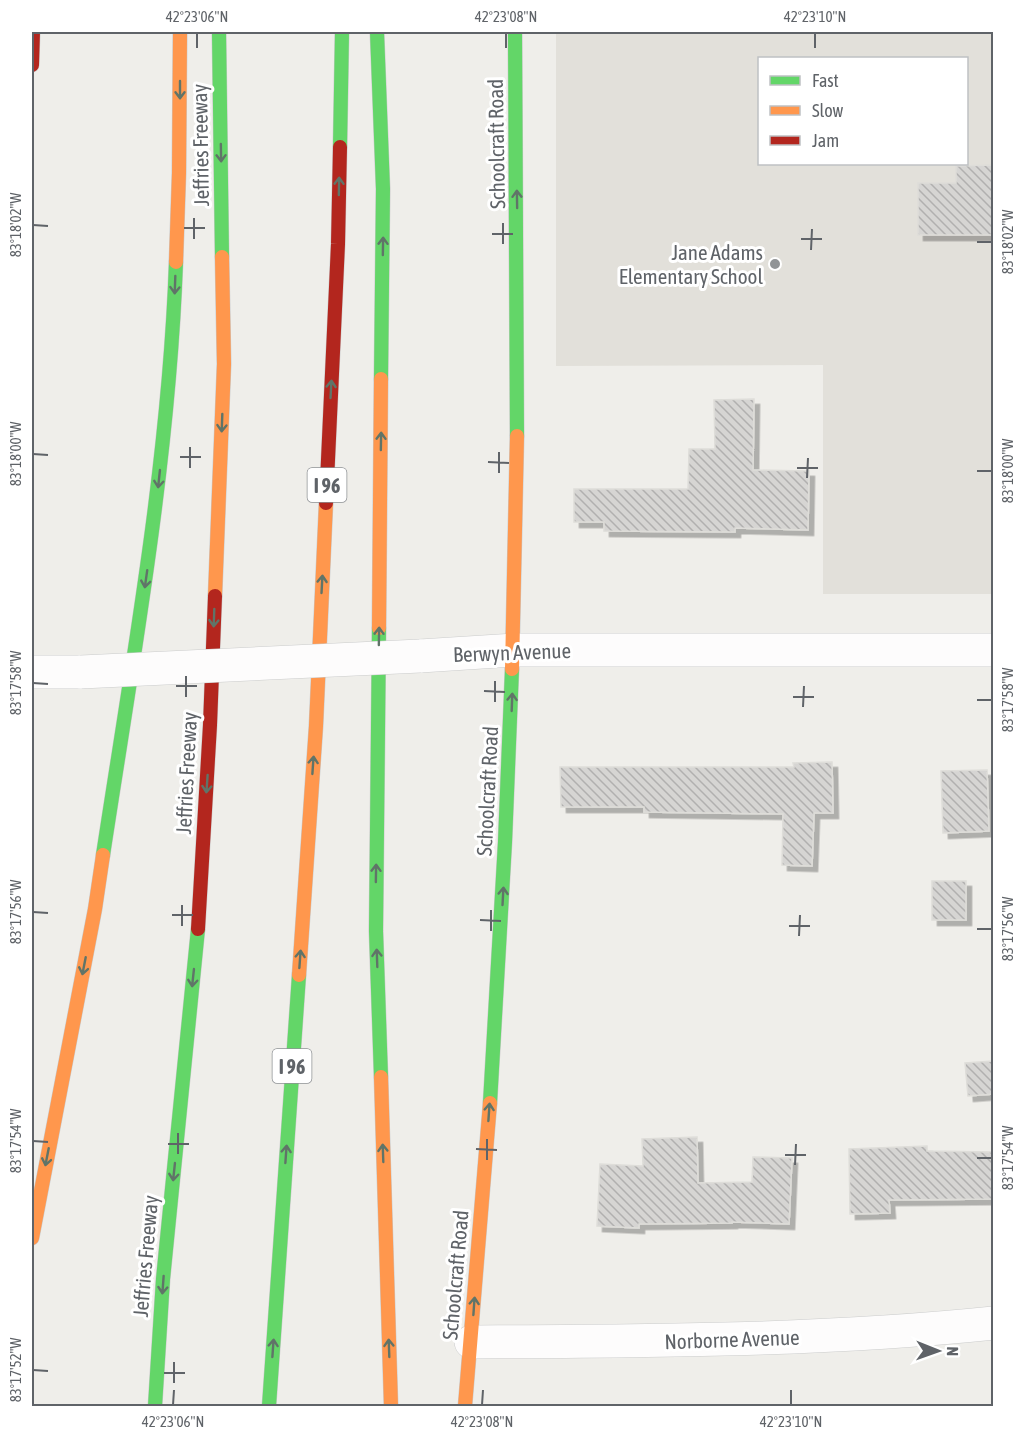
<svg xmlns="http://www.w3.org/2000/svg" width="1025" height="1438" font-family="'Asap Condensed',sans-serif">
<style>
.education{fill:#e2e0da;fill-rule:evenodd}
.building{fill:url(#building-back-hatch);stroke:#deddd9;stroke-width:1.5;filter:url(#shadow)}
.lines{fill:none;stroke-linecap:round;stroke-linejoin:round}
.street-casing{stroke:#cbcccc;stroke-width:34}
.fast-casing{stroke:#cacacb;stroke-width:15}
.slow-casing{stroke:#cacacb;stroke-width:15}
.jam-casing{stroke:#cacacb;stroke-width:15}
.street{stroke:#fdfcfc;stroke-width:33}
.fast{stroke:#63d668;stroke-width:14}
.slow{stroke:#ff974d;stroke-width:14}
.jam{stroke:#b3261e;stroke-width:14}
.street-bridge-casing{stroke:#cbcccc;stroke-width:34;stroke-linecap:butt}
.street-bridge{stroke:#fdfcfc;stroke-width:33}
.oneway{stroke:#607468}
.ticks{fill:none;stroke:#5f6368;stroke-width:2}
.poi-dot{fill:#919496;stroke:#fff;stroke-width:2}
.labels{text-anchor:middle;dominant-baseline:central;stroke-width:6;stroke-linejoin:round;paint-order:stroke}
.shield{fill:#fff;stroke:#8f9295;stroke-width:1.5}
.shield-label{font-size:20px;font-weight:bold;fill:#5f6368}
.street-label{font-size:21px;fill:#5f6368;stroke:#fff}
.poi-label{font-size:21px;fill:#5f6368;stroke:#fff;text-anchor:end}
.neatline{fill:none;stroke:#5f6368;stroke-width:2}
.ticks-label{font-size:15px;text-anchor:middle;fill:#5f6368}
</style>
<defs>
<pattern id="building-back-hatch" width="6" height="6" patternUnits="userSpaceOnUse" patternTransform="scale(1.5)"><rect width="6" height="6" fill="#d6d5d3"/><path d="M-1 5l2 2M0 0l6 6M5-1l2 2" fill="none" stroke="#b1b0af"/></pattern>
<filter id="shadow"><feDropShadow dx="5.5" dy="5.5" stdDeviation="0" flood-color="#0004"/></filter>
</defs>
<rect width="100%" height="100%" fill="#efeeea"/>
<path class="education" d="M 556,32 L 993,32 L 993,594 L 823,594 L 823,365 L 556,366 ZM 760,58 L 966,58 L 966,164 L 760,164 Z"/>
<path class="building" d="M 993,165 L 993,235 L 918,235 L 918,183 L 956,183 L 956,166 Z
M 754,399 L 753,470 L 809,471 L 808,530 L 735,528 L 735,532 L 604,531 L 604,522 L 574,522 L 574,489 L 688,489 L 689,449 L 715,449 L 714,400 Z
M 832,762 L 833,813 L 814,813 L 812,866 L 782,865 L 783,814 L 644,812 L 644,807 L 561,807 L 560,767 L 794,767 L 793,763 Z
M 987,770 L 989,831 L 943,833 L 941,771 Z
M 932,881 L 966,881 L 966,920 L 932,920 Z
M 993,1061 L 993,1094 L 968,1096 L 965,1063 Z
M 697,1137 L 698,1183 L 752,1182 L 753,1157 L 792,1158 L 789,1224 L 732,1222 L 732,1223 L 639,1224 L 639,1228 L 597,1226 L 600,1164 L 643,1166 L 642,1139 Z
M 927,1146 L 927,1151 L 993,1152 L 993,1199 L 889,1200 L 890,1213 L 850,1214 L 849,1149 Z"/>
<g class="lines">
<defs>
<path id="street" d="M 420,656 L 514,650 L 994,650
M 32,672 L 81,672
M 471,1342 C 645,1341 820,1341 994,1323"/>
<path id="fast" d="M 219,32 L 222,257
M 377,32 L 383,189 L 381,379
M 515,32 L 517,436
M 340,147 L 342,32
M 379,628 L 376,931 L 381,1077
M 103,855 C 133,658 169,461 176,262
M 490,1103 L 505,842 L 512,669
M 155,1406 L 163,1279 L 198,929
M 269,1406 L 299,975"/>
<path id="slow" d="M 176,262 L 179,173 L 180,32
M 215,596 L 224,364 L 222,257
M 379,628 L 381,379
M 512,669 L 517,436
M 299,975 L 316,726 L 326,503
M 381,1077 L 391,1406
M 32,1238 L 95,909 L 103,855
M 465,1406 L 490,1103"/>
<path id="jam" d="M 32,65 L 33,32
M 326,503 L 338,244 L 340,147
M 198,929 L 210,725 L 215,596"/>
</defs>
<use href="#street" class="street-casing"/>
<use href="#fast" class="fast-casing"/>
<use href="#slow" class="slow-casing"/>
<use href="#jam" class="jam-casing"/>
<use href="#street" class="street"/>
<use href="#fast" class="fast"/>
<use href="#slow" class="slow"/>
<use href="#jam" class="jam"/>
<defs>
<path id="street-bridge" d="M 81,672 L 420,656"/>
</defs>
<use href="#street-bridge" class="street-bridge-casing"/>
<use href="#street-bridge" class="street-bridge"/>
</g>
<defs><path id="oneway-shaft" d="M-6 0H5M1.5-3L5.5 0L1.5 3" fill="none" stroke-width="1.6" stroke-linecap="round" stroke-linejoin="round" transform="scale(1.5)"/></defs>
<g class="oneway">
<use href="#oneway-shaft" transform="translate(180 90) rotate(90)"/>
<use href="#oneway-shaft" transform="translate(221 153) rotate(89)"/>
<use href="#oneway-shaft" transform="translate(339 186) rotate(-89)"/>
<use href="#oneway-shaft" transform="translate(517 199) rotate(-91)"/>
<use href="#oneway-shaft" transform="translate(383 246) rotate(-89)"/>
<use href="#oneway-shaft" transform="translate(175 285) rotate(92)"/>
<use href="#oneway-shaft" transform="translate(331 389) rotate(-87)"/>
<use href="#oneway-shaft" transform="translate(222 423) rotate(92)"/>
<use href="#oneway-shaft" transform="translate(381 441) rotate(-89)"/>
<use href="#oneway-shaft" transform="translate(159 479) rotate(96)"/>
<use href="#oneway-shaft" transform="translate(146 579) rotate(98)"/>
<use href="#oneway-shaft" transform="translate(322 584) rotate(-87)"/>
<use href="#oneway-shaft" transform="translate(214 618) rotate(92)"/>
<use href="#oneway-shaft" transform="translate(379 636) rotate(-89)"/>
<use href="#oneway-shaft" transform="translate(512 702) rotate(-88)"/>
<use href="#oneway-shaft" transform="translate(313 765) rotate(-86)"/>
<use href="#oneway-shaft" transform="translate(207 784) rotate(94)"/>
<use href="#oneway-shaft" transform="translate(376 873) rotate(-89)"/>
<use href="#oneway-shaft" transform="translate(503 896) rotate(-87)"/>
<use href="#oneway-shaft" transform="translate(377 958) rotate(-92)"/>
<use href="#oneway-shaft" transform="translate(300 959) rotate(-86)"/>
<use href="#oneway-shaft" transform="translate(84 966) rotate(101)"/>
<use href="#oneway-shaft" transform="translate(193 978) rotate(96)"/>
<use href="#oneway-shaft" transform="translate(489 1112) rotate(-86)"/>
<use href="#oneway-shaft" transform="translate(383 1153) rotate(-92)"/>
<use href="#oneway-shaft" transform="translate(286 1154) rotate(-86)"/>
<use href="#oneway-shaft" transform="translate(47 1157) rotate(101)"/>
<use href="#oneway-shaft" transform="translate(174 1172) rotate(96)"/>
<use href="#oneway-shaft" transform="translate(163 1285) rotate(94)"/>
<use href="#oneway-shaft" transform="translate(474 1306) rotate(-86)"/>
<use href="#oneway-shaft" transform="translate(273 1348) rotate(-86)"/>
<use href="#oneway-shaft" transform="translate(389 1348) rotate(-92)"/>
</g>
<path class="ticks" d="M 197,48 L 197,33M 506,48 L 506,33M 815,48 L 815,33M 33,225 L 48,226M 184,228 L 205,228M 492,234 L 513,234M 194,239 L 194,218M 801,239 L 822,239M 977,242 L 992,242M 503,244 L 503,223M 811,250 L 812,229M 33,454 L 48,455M 180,457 L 201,457M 488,462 L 509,463M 190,468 L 190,447M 797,468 L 818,468M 977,471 L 992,471M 499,473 L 499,452M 807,478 L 808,458M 33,683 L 48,684M 176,686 L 197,686M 484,691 L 505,692M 186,697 L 186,676M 793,697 L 814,697M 977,700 L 992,700M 495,702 L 495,681M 803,707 L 804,686M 33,912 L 48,913M 172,915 L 193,915M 480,920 L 501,921M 182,926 L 182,905M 789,926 L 810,926M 977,929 L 992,929M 491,931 L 491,910M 799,936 L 800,915M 33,1141 L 48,1142M 168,1144 L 189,1144M 476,1149 L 497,1150M 178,1154 L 178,1133M 785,1155 L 806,1155M 977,1158 L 992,1158M 487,1160 L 487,1139M 795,1165 L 796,1144M 33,1370 L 48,1371M 164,1373 L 185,1373M 174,1383 L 174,1362M 173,1405 L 174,1390M 482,1405 L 483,1390M 791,1405 L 791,1390"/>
<circle class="poi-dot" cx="775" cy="264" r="6"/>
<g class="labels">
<g class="shield">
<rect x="307.5" y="468" width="39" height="34" rx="4.5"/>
<rect x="272.5" y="1049" width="39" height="34" rx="4.5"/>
</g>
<g class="shield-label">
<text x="327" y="485">I 96</text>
<text x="292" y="1066">I 96</text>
</g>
<g class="street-label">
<text transform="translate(496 144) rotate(-91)">Schoolcraft Road</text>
<text transform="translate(200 145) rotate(-91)">Jeffries Freeway</text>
<text transform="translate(512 652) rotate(-2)">Berwyn Avenue</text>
<text transform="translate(186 773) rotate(-87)">Jeffries Freeway</text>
<text transform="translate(487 791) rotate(-87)">Schoolcraft Road</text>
<text transform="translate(145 1256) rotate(-85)">Jeffries Freeway</text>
<text transform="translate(455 1275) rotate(-85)">Schoolcraft Road</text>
<text transform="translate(732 1339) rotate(-2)">Norborne Avenue</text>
</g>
<g class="poi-label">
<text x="763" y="252">Jane Adams<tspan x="763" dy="24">Elementary School</tspan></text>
</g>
</g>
<rect width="1025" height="1438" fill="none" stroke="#ffffff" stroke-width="66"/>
<rect x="758" y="57" width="210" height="108" fill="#ffffff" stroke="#bfc1c3" stroke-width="1.5"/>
<rect x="770" y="76" width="30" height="9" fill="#63d668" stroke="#bfc1c3" stroke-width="1.5"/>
<text x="812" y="87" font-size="18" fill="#5f6368">Fast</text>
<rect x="770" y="106" width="30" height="9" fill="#ff974d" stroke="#bfc1c3" stroke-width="1.5"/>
<text x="812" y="117" font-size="18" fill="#5f6368">Slow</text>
<rect x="770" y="136" width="30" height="9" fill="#b3261e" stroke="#bfc1c3" stroke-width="1.5"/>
<text x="812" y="147" font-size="18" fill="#5f6368">Jam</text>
<g transform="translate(938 1351) rotate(91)" stroke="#ffffff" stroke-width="4.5" paint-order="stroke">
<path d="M0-4.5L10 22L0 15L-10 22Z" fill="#5f6368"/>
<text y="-9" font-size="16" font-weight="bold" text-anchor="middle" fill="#5f6368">N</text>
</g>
<rect x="33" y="33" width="959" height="1372" class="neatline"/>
<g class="ticks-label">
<text x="197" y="22">42°23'06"N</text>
<text x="506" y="22">42°23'08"N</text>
<text x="815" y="22">42°23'10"N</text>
<text transform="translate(16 225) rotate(-90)" y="5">83°18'02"W</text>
<text transform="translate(1008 242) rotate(-90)" y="5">83°18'02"W</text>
<text transform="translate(16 454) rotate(-90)" y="5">83°18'00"W</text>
<text transform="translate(1008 471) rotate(-90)" y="5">83°18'00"W</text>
<text transform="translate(16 683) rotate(-90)" y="5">83°17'58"W</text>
<text transform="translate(1008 700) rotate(-90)" y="5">83°17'58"W</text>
<text transform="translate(16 912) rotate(-90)" y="5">83°17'56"W</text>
<text transform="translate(1008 929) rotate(-90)" y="5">83°17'56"W</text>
<text transform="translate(16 1141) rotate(-90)" y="5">83°17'54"W</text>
<text transform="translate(1008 1158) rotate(-90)" y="5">83°17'54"W</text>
<text transform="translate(16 1370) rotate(-90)" y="5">83°17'52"W</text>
<text x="173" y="1427">42°23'06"N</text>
<text x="482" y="1427">42°23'08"N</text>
<text x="791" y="1427">42°23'10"N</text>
</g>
</svg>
